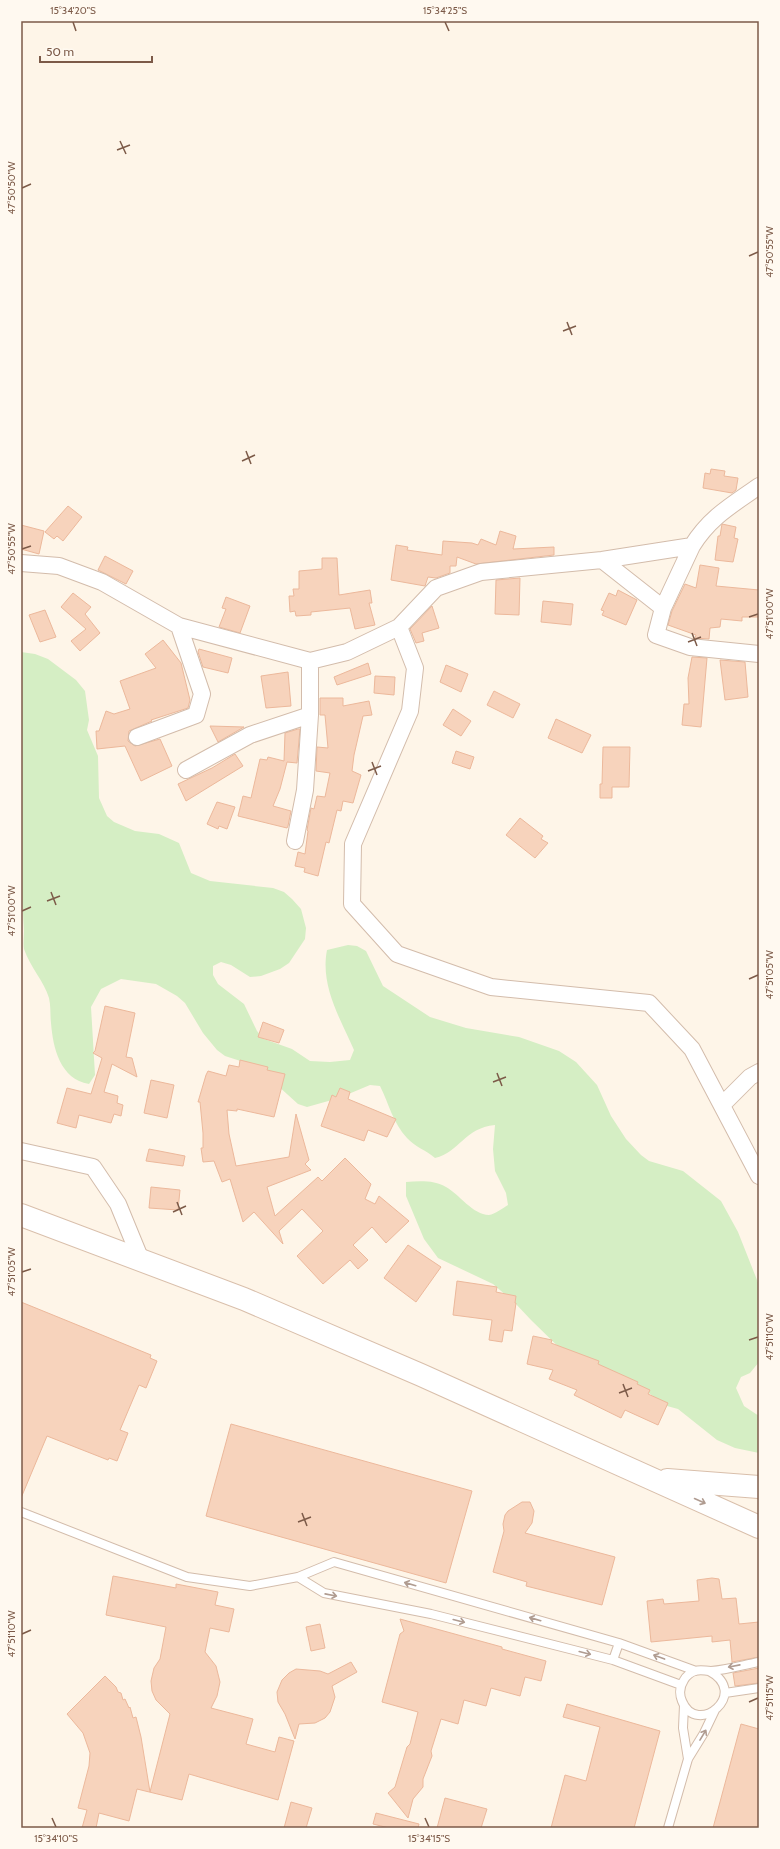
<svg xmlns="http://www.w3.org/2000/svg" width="780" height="1849" font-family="Cabin,sans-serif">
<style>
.green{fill:#d5eec4}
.building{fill:#f7d3bc;stroke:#ecb89b}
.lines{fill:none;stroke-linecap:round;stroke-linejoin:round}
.lane-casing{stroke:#d3bcab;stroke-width:10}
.street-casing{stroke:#d3bcab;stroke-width:18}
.secondary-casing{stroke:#d9bfab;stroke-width:24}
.lane{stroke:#fff;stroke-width:8}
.street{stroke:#fff;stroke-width:16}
.secondary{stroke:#fff;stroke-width:22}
.oneway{stroke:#b09c91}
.ticks{fill:none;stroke:#7c5a48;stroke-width:1.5}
.neatline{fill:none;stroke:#7c5a48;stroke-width:1.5}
.ticks-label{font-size:10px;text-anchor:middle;fill:#7c5a48}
</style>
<rect width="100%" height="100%" fill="#fef5e8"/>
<path class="green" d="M 21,652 L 35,654 L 48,659 L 76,680 L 85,691 L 89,720 L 87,730 L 98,756 L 99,798 L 107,816 L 114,822 L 135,831 L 159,834 L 179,843 L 191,873 L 210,881 L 273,888 L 284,892 L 292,899 L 301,909 L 306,928 L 305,939 L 289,963 L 280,969 L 261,976 L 250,977 L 231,965 L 221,962 L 213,966 L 213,975 L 218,984 L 244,1004 L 257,1031 L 264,1039 L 292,1049 L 310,1061 L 330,1062 L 350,1060 L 354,1050 C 340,1018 320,986 327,950 L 348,945 L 357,946 L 366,951 L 383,986 L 430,1017 L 466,1028 L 519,1037 L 559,1051 L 576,1062 L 597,1085 L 611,1116 L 626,1139 L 641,1155 L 649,1161 L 683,1171 L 721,1201 L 738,1232 L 759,1285 L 759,1362 L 750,1373 L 741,1377 L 736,1388 L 744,1406 L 759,1416 L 759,1453 L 735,1448 L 717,1440 L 678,1409 L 667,1406 L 626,1377 L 574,1362 L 531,1320 L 515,1303 L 493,1284 L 438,1258 L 424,1239 L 406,1196 L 406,1182 C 419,1181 435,1180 446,1187 C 459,1194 473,1215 489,1215 C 495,1214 503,1208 508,1205 L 506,1193 L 495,1171 L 493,1149 L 495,1125 C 464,1128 460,1152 435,1158 C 426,1150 415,1147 407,1138 C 393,1123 389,1104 380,1086 L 370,1085 L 339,1098 L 307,1107 L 298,1104 L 256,1066 L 225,1056 L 217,1050 L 203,1033 L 185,1003 L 177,996 L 156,984 L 121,979 L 101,989 L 91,1007 L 95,1075 L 89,1084 C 60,1079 53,1048 51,1023 C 50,1014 51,1007 49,998 C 44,981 30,967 24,949 C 23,944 24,937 24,931 C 23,917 23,903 21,888 Z"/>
<path class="building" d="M 711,469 L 725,471 L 724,476 L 738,478 L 736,490 L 732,493 L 703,488 L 705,473 L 710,474 Z
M 68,506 L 82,517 L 63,541 L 57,536 L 54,539 L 45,532 Z
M 722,524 L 736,527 L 734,538 L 738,539 L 733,562 L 715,560 L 718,536 L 720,536 Z
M 21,525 L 44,531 L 39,554 L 21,549 Z
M 500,531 L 516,536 L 513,549 L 554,547 L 554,555 L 476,564 L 457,557 L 456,566 L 450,566 L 450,573 L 436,578 L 428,577 L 425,586 L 391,580 L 396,545 L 408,547 L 407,550 L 442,555 L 443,541 L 472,543 L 478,545 L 481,539 L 496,545 Z
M 105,556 L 133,571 L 126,584 L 98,570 Z
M 322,558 L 337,558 L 339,595 L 370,590 L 372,603 L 369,603 L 375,625 L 355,629 L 350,608 L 311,612 L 311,615 L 296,616 L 295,611 L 290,612 L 289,596 L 294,596 L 293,589 L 299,589 L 299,571 L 322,569 Z
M 700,565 L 719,568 L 716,586 L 759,590 L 759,617 L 742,617 L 742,621 L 721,619 L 720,627 L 710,628 L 709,639 L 695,638 L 696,635 L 668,625 L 672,611 L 685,584 L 696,588 Z
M 520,578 L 519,615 L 495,614 L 496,580 Z
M 618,590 L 637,600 L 626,625 L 602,615 L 604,611 L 601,610 L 609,593 L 616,596 Z
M 73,593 L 91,607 L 85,614 L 100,633 L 80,651 L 71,641 L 86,629 L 61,607 Z
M 226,597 L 250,606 L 240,633 L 219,627 L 226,609 L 222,608 Z
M 543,601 L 573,604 L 571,625 L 541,622 Z
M 432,606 L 439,628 L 422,633 L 424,641 L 416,643 L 410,629 Z
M 45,610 L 56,637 L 40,642 L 29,615 Z
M 163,640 L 181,663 L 190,700 L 188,708 L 151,720 L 152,721 L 129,731 L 128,741 L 135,746 L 160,739 L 172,766 L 141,781 L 125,746 L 97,749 L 96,731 L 99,731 L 106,711 L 114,714 L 130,709 L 120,681 L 156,668 L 145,654 Z
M 199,649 L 232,658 L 228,673 L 203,667 L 198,652 Z
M 692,657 L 707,658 L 701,727 L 682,725 L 684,704 L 689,704 L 688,678 Z
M 720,660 L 745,662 L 748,697 L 725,700 Z
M 368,663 L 371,674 L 337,685 L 334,677 Z
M 446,665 L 468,674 L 461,692 L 440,682 Z
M 288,672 L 291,706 L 266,708 L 261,676 Z
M 375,676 L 395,677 L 394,695 L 374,693 Z
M 494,691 L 520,704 L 513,718 L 487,705 Z
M 320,698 L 343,698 L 343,706 L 369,701 L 372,715 L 363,716 L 354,755 L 352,771 L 361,775 L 353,803 L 343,801 L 341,811 L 337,810 L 329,843 L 326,842 L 318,876 L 304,872 L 305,868 L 295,866 L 298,852 L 305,854 L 308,831 L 307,830 L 311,808 L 314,809 L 317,796 L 325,797 L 330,773 L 316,771 L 317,747 L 328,748 L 325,715 L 320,715 Z
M 453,709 L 471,721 L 461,736 L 443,725 Z
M 556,719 L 591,735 L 582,753 L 548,738 Z
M 210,726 L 244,727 L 218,742 Z
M 298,729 L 300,729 L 297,763 L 287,762 L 280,789 L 273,806 L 291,811 L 288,826 L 287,828 L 238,816 L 243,796 L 251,798 L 260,759 L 267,760 L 268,757 L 284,761 L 285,733 Z
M 603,747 L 630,747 L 629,787 L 612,787 L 612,798 L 600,798 L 600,784 L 602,784 Z
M 456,751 L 474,757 L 470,769 L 452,763 Z
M 235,754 L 243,766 L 186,801 L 178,784 L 212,768 Z
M 217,802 L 235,807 L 227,829 L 219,826 L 218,829 L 207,824 Z
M 520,818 L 543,836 L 541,839 L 548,843 L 535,858 L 506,835 Z
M 105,1006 L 135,1013 L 126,1057 L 132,1058 L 137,1077 L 112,1064 L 104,1092 L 118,1096 L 117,1103 L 123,1105 L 121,1116 L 114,1114 L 111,1123 L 79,1115 L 76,1128 L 57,1123 L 67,1088 L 91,1094 L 102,1058 L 93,1053 L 95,1051 Z
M 263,1022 L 284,1030 L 279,1043 L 258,1037 Z
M 240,1060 L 268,1067 L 267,1070 L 285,1074 L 274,1117 L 237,1109 L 237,1111 L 227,1110 L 229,1134 L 236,1166 L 289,1157 L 296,1114 L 309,1160 L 305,1164 L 311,1170 L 267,1187 L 275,1216 L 318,1177 L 322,1181 L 345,1158 L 371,1184 L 365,1199 L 375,1204 L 379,1196 L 409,1221 L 386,1243 L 372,1227 L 353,1245 L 368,1260 L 358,1269 L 350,1260 L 323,1284 L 297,1256 L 323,1231 L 302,1209 L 279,1231 L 283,1244 L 254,1212 L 243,1222 L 230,1179 L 222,1182 L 214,1161 L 203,1162 L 201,1148 L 203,1148 L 203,1133 L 200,1102 L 198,1102 L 206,1075 L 208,1071 L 226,1076 L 229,1065 L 239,1067 Z
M 151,1080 L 174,1085 L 167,1118 L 144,1113 Z
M 340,1088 L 350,1092 L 348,1099 L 396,1119 L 387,1137 L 368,1130 L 364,1141 L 321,1126 L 332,1095 L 336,1097 Z
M 149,1149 L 185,1156 L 183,1166 L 146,1161 Z
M 151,1187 L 180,1190 L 178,1210 L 149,1208 Z
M 408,1245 L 441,1267 L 416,1302 L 384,1278 Z
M 457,1281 L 497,1287 L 496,1292 L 516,1296 L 515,1303 L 516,1303 L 512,1331 L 504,1330 L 502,1342 L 489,1340 L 492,1320 L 453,1315 Z
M 21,1302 L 151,1355 L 150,1358 L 157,1361 L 146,1388 L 139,1385 L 120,1430 L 128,1433 L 117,1461 L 109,1458 L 108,1460 L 47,1436 L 21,1498 Z
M 533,1336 L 552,1340 L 551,1343 L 599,1361 L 598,1364 L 638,1382 L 637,1384 L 650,1390 L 648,1394 L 668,1403 L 658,1425 L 625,1410 L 621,1418 L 574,1395 L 577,1390 L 549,1379 L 553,1370 L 527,1364 Z
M 231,1424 L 472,1491 L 446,1583 L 206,1516 Z
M 522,1502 L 530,1502 L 534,1511 L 532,1523 L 525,1533 L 615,1557 L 602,1605 L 526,1586 L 527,1582 L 493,1572 L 504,1531 L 503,1524 L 505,1515 L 508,1511 Z
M 113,1576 L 176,1588 L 176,1584 L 218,1592 L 215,1605 L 234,1609 L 229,1632 L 210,1628 L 205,1652 L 216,1666 L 220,1682 L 217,1696 L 211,1708 L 253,1719 L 246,1744 L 275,1752 L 279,1737 L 294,1741 L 278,1800 L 189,1774 L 182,1800 L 137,1789 L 129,1821 L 99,1813 L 96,1828 L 82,1828 L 87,1810 L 78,1808 L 89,1766 L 90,1753 L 83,1733 L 67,1714 L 105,1676 L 116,1687 L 118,1692 L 121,1693 L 123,1700 L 125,1699 L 129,1708 L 130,1707 L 133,1718 L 136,1717 L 141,1737 L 150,1792 L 170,1714 L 156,1700 L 152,1691 L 151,1681 L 154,1668 L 160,1659 L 166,1627 L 106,1615 Z
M 712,1578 L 719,1579 L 722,1599 L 736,1598 L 739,1624 L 759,1622 L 759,1657 L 732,1662 L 730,1640 L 712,1642 L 712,1636 L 651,1642 L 647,1601 L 663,1599 L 664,1604 L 699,1601 L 697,1580 Z
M 400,1619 L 502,1647 L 502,1649 L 546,1661 L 541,1681 L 525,1677 L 520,1696 L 491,1688 L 486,1706 L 464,1700 L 458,1724 L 441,1719 L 431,1751 L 432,1756 L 423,1779 L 423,1787 L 413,1799 L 408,1818 L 388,1793 L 395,1787 L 407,1747 L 410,1744 L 418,1712 L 382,1702 L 400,1634 L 404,1631 Z
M 320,1624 L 325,1648 L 311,1651 L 306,1627 Z
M 351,1662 L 357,1672 L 332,1686 L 335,1697 L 330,1712 L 325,1718 L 315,1723 L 299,1724 L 295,1739 L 285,1714 L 278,1702 L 277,1692 L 282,1680 L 289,1673 L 296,1669 L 320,1671 L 328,1674 Z
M 759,1668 L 759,1683 L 735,1686 L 733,1673 Z
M 567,1704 L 660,1731 L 634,1828 L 551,1828 L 565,1775 L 586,1781 L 600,1727 L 563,1717 Z
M 741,1724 L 759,1729 L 759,1828 L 713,1828 Z
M 445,1798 L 487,1809 L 481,1828 L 437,1828 Z
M 291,1802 L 312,1808 L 306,1828 L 284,1828 Z
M 376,1813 L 419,1824 L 418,1828 L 389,1828 L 373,1824 Z"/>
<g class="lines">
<defs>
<path id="lane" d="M 21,1512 L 187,1577 L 250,1586 L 298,1577 L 334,1562 L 619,1643 L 696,1671
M 298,1577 L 324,1593 L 431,1614 L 613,1660 L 681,1685
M 613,1660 L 619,1643
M 709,1671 C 751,1693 697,1738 682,1701 C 679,1694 680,1686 684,1680 C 686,1676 691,1672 695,1671 C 701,1669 705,1671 711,1671 C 727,1670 743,1665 759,1662
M 725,1693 L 759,1688
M 684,1705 L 683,1728 L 688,1759
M 668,1828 L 688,1759 L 704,1733 L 715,1710"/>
<path id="street" d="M 692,546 L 663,608 L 656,635 L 690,647 L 759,654
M 602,560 L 663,608
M 21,563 L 59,566 L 102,582 L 179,626 L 310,661 L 347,652 L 399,627 L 436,588 L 481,572 L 602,560 L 692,546 C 710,517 732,505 759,486
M 399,627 L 415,668 L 410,711 L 353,844 L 352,904 L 397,954 L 491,987 L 649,1003 L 692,1049 L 759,1176
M 137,737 L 196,715 L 202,694 L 179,626
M 186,770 L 250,735 L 310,715
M 295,841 L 305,790 L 310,715 L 310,661
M 722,1105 L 750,1077 L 759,1072
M 21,1151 L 93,1167 L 118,1204 L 141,1260"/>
<path id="secondary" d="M 21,1215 L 244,1299 L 421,1375 L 759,1527
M 667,1480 L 759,1487"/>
</defs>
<use href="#lane" class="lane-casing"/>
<use href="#street" class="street-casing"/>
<use href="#secondary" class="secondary-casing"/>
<use href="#lane" class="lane"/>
<use href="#street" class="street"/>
<use href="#secondary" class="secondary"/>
</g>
<defs><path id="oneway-shaft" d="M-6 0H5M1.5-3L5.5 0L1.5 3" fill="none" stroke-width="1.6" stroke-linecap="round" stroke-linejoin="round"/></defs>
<g class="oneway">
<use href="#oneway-shaft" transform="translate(700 1501) rotate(24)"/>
<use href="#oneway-shaft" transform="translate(410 1584) rotate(-164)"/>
<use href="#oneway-shaft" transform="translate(331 1595) rotate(11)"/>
<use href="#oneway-shaft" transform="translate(535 1619) rotate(-164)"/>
<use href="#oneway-shaft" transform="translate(459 1621) rotate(14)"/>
<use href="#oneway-shaft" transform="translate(585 1653) rotate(14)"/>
<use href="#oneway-shaft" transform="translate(659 1657) rotate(-160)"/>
<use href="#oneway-shaft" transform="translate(734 1666) rotate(169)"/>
<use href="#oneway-shaft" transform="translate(703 1735) rotate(-59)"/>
</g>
<path class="ticks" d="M 73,22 L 76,31M 445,22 L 449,31M 120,141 L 126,154M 117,150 L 130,145M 22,188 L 31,184M 749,256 L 758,252M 567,322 L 572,335M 563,331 L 576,326M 246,451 L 251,464M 242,461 L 255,455M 22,549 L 31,546M 749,617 L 758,614M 692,633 L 697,646M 688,642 L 701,637M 372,762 L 377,775M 368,771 L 381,766M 51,892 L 56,905M 47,901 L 60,896M 22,911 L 31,907M 749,979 L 758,975M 497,1073 L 502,1086M 493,1082 L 506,1077M 177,1202 L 182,1215M 173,1212 L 186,1206M 22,1272 L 31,1269M 749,1340 L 758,1337M 623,1384 L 628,1397M 619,1393 L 632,1388M 302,1513 L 307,1526M 298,1522 L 311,1517M 22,1634 L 31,1630M 749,1702 L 758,1698M 52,1818 L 56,1827M 425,1818 L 429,1827"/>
<rect width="780" height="1849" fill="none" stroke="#fff9f0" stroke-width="44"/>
<path d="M40 56v6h112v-6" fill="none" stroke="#7c5a48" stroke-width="2"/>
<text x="46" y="56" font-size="12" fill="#7c5a48" stroke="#fff9f0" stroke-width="3" paint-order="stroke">50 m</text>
<rect x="22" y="22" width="736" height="1805" class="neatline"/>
<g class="ticks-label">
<text x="73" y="14">15°34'20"S</text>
<text x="445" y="14">15°34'25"S</text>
<text transform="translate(11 188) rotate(-90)" y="4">47°50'50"W</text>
<text transform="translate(769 252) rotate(-90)" y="4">47°50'55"W</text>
<text transform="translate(11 549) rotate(-90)" y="4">47°50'55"W</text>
<text transform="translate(769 614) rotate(-90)" y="4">47°51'00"W</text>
<text transform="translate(11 911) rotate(-90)" y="4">47°51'00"W</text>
<text transform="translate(769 975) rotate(-90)" y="4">47°51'05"W</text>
<text transform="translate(11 1272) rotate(-90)" y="4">47°51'05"W</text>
<text transform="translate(769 1337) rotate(-90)" y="4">47°51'10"W</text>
<text transform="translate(11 1634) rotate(-90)" y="4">47°51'10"W</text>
<text transform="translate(769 1698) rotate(-90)" y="4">47°51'15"W</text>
<text x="56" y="1842">15°34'10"S</text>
<text x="429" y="1842">15°34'15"S</text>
</g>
</svg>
